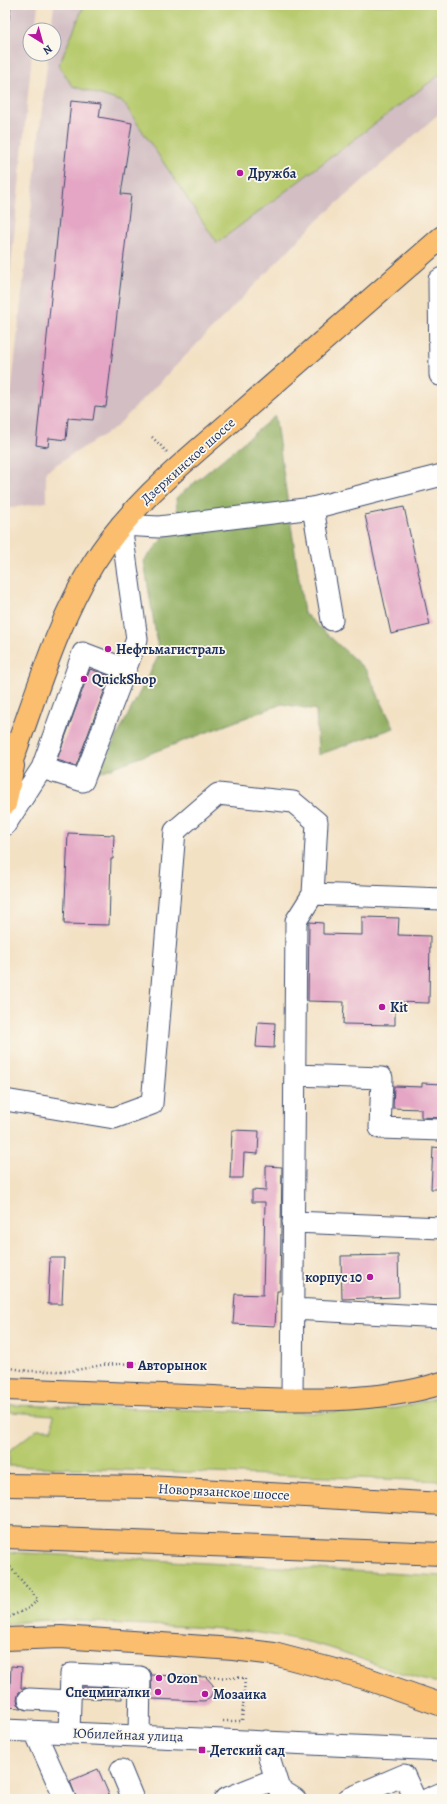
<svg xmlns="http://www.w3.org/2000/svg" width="447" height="1804" font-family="Alegreya,serif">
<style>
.industrial{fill:#d2bec3}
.green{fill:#b7ca6d;stroke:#697c66}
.forest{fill:#91ae60;stroke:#566e5f}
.building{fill:#e4a6c4}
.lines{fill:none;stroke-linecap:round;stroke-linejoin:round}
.minor-casing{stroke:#3b4a6d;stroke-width:23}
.major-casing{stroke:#3b4a6d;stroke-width:24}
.highway-casing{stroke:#3b4a6d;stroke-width:24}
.path{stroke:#3b4a6d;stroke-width:2.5;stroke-dasharray:1 3;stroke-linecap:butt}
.minor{stroke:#fff;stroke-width:21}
.major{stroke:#fabe6e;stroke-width:22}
.highway{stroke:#fabe6e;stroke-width:22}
.rail-casing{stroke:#1b2f5e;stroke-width:4.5}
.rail{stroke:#fbf7ec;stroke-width:3;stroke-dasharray:9;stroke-linecap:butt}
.poi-dot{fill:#b5179e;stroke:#fbf7ec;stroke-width:1.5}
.labels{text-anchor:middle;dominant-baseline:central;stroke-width:3.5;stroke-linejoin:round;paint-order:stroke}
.poi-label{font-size:14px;font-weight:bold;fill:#1b2f5e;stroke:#fbf7ec;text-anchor:start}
.street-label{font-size:14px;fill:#1b2f5e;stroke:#fbf7ec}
</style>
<rect width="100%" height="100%" fill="#fbf7ec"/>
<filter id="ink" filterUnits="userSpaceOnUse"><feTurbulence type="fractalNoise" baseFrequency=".025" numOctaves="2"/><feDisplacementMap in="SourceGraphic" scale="8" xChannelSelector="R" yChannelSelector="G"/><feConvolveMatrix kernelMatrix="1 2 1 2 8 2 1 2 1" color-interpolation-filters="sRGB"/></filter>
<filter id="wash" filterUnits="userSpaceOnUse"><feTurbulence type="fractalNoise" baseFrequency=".012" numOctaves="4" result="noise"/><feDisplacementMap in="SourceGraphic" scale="16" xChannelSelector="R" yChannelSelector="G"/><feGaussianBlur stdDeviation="0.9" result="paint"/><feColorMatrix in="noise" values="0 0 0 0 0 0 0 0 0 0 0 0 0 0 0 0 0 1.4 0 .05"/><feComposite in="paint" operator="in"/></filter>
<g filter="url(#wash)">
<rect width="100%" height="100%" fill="#f3e1c4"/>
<path class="industrial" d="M 5,5 L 38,5 L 35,30 L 30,30 L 30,54 L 32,54 L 5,327 Z
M 54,5 L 84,5 L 59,65 L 72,86 L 123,102 L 217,243 L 442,73 L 442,111 L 318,220 L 116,427 L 46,471 L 46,502 L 5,509 L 5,450 L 48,54 L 54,54 L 54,30 L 51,30 Z"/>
<path class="green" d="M 84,5 L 442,5 L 442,73 L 217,243 L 123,102 L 72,86 L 59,65 Z
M 442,1396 L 442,1481 L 9,1466 L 9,1451 L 37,1429 L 53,1429 L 53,1415 L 11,1412 L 8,1405 L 315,1413 L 398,1408 Z
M 8,1552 L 442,1576 L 442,1683 C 403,1679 364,1658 327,1647 C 262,1628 192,1627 125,1624 C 85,1622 44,1616 5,1625 L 5,1560 L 7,1559 Z"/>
<path class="forest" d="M 275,416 L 304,613 L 366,670 L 394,728 L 318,755 L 316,710 L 282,704 L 98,773 L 159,655 L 144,561 L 178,520 L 176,498 Z"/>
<g id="blocks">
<path class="building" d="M 71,101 L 101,104 L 99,117 L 132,123 L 121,194 L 131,195 L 106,407 L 95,406 L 93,420 L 68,418 L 66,440 L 49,438 L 48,447 L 36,445 Z
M 404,507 L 430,625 L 391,634 L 365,515 Z
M 90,669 L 110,676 L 76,766 L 57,760 Z
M 68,833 L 114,835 L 113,859 L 111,859 L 109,925 L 64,924 Z
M 362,917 L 399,918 L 398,935 L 430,936 L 429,1003 L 395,1002 L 395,1025 L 343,1024 L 344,1002 L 308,1001 L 309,922 L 323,923 L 323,934 L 362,935 Z
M 258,1022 L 275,1023 L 274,1048 L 256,1047 Z
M 422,1083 L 442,1084 L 442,1118 L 421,1117 L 421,1109 L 393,1108 L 394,1086 L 422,1087 Z
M 232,1130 L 259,1131 L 258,1154 L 244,1153 L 243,1178 L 230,1178 Z
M 433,1147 L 442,1148 L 442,1189 L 431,1189 Z
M 266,1166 L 282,1167 L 280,1291 L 277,1291 L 275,1326 L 233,1324 L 235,1294 L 263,1295 L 265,1202 L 252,1202 L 252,1190 L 266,1191 Z
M 398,1255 L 399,1297 L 342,1299 L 341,1256 Z
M 50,1258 L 64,1258 L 62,1304 L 48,1304 Z
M 11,1666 L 22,1667 L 21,1688 L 26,1688 L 19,1692 L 17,1699 L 18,1704 L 22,1708 L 5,1707 L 5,1687 L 10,1687 Z
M 151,1675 L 206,1677 L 213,1685 L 214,1690 L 209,1699 L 204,1701 L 152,1699 Z
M 83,1687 L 122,1688 L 122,1699 L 82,1698 Z
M 98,1769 L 111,1799 L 77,1799 L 70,1781 Z"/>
</g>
</g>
<g filter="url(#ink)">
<use href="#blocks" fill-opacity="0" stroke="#3b4a6d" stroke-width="1"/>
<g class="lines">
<defs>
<path id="minor" d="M 442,278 L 439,280 L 440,375 L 442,375
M 313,508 L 332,620
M 42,768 L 83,781 L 137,639 L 121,525 L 159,527 L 313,508 L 442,475
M 5,825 L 42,768 L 83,653 L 125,669
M 295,1075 L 382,1078 L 380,1128 L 442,1130
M 5,1100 L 114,1118 L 152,1104 L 175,831 L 218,794 L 293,802 L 317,822 L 313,894
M 293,1222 L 442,1228
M 293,1309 L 442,1317
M 292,1399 L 296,921 L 313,894 L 442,899
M 29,1699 L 70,1701
M 5,1730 L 442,1750
M 35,1732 L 65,1799
M 69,1732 L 71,1674 L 140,1677 L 139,1736
M 266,1741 L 269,1757 L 279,1789 L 295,1799
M 121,1770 L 133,1799
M 225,1799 L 275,1779
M 348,1799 L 404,1775 L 415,1799
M 428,1799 L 442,1793"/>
<path id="major" d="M 5,779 C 33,707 53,630 93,564 C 131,503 189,458 243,411 C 309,353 375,295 442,237
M 5,804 L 13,766
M 5,1389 C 75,1392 144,1394 214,1397 C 284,1400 374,1405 442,1383
M 5,1639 L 61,1637 L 233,1649 L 274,1654 L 365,1678 L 442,1705"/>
<path id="highway" d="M 5,1485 L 149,1487 L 442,1504
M 5,1537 L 442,1554"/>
</defs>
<use href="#minor" class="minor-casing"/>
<use href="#major" class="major-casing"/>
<use href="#highway" class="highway-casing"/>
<path class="path" d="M 152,437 L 168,453
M 5,1367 L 28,1371 L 71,1371 L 102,1365 L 152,1362
M 5,1561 L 38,1600 L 29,1608 L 5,1619
M 206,1677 L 245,1678 L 242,1721 L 221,1721"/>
<use href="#minor" class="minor"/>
<use href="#major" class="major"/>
<use href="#highway" class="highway"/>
<defs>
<path id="rail" d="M 5,33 L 9,5"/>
</defs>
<use href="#rail" class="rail-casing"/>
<use href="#rail" class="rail"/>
</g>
</g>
<g class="poi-dot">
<circle cx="240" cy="173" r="4"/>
<circle cx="108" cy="649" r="4"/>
<circle cx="84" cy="679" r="4"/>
<circle cx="382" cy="1007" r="4"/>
<circle cx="370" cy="1277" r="4"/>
<rect x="126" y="1361" width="8" height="8" rx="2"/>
<circle cx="159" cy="1678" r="4"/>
<circle cx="158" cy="1692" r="4"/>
<circle cx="205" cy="1694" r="4"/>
<rect x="198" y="1746" width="8" height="8" rx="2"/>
</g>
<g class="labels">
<g class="poi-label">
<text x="248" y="173">Дружба</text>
<text x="116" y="649">Нефтьмагистраль</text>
<text x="92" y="679">QuickShop</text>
<text x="390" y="1007">Kit</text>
<text x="362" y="1277" text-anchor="end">корпус 10</text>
<text x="138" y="1365">Авторынок</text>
<text x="167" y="1678">Ozon</text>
<text x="150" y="1692" text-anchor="end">Спецмигалки</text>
<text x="213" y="1694">Мозаика</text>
<text x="210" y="1750">Детский сад</text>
</g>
<g class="street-label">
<text transform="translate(188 461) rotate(-42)">Дзержинское шоссе</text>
<text transform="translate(224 1492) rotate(3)">Новорязанское шоссе</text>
<text transform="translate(128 1735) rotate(2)">Юбилейная улица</text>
</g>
</g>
<rect width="447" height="1804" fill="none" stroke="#fbf7ec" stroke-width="20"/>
<g transform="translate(42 42) rotate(143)"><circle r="19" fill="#fbf7ec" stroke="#a1a7b3"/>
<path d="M0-3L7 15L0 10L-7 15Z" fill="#b5179e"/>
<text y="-6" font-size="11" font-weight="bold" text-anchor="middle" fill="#1b2f5e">N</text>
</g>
</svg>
